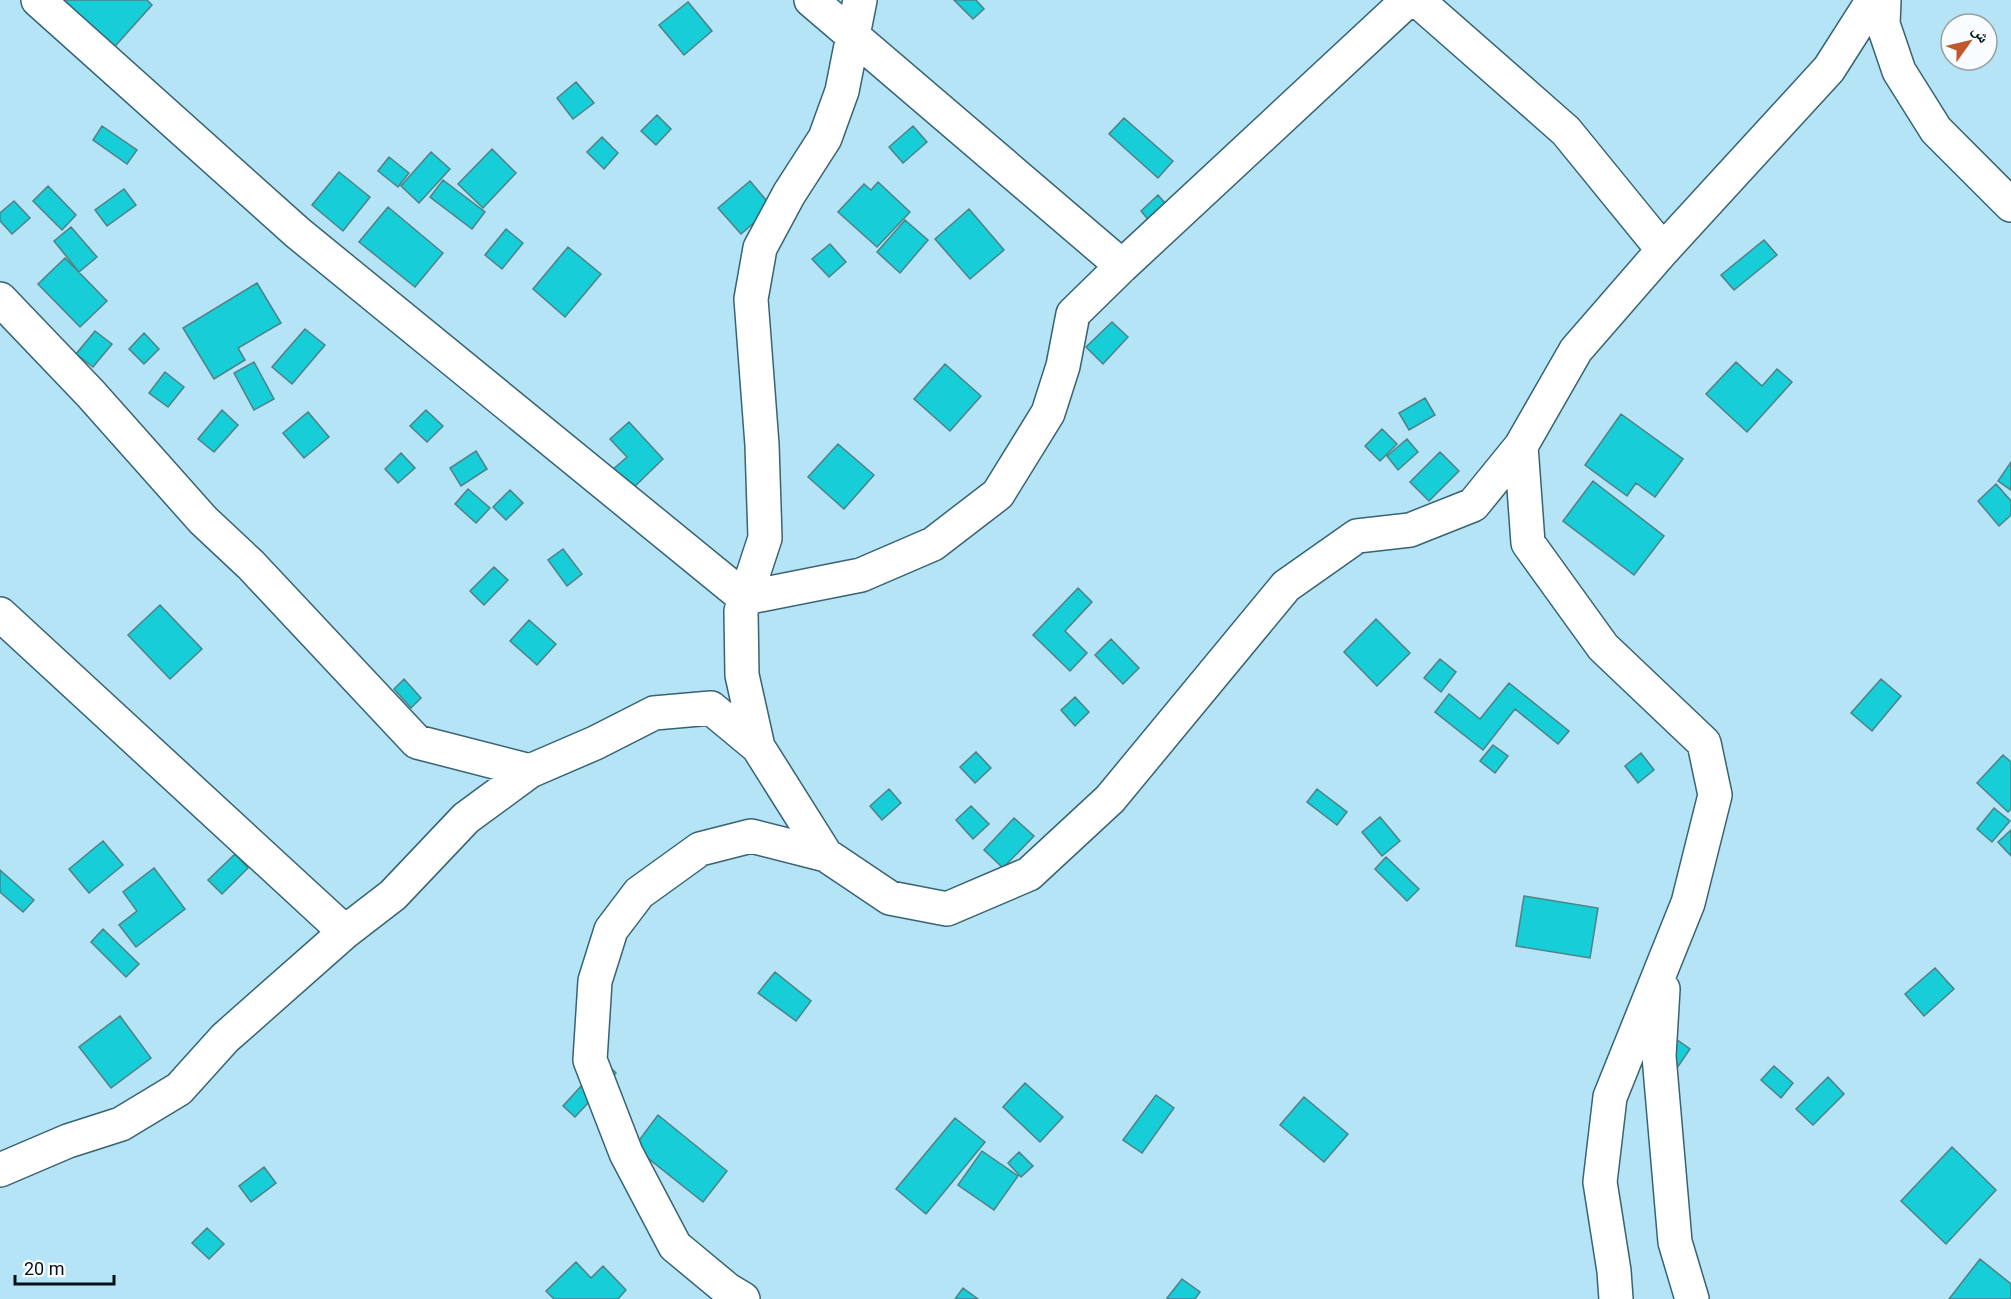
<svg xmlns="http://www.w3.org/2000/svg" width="2011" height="1299" font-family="Roboto,'Noto Naskh Arabic',sans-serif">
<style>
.building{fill:#16cdd8;stroke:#4f8185;stroke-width:1.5}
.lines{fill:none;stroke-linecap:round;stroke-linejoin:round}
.minor-casing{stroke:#376372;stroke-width:36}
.minor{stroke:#fff;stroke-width:33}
</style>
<rect width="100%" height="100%" fill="#b4e4f5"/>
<path class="building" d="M 50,0 L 147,0 L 152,5 L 109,53 Z
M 954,0 L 976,0 L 984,9 L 973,19 Z
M 688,2 L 712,31 L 684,55 L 659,25 Z
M 576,82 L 594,103 L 573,119 L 557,98 Z
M 657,115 L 671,129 L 656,145 L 641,131 Z
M 1124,118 L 1173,161 L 1158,178 L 1109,134 Z
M 102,126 L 137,150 L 127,164 L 93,140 Z
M 913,126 L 927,142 L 903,163 L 889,147 Z
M 602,137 L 618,153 L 604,169 L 587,152 Z
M 492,149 L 516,173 L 483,208 L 458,184 Z
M 431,152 L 450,169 L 419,203 L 401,186 Z
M 389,157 L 409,173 L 398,187 L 378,171 Z
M 339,172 L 370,197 L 343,231 L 312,205 Z
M 443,180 L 485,212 L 472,229 L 430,197 Z
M 750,181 L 772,207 L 741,234 L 718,208 Z
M 878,182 L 910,212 L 877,247 L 838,212 L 864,184 L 871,190 Z
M 48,186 L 76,215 L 62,230 L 33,201 Z
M 124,189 L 136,205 L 107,226 L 95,210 Z
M 1158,195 L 1179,219 L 1161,235 L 1141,211 Z
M 14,201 L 30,218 L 12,234 L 0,221 L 0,213 Z
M 388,207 L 443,253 L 415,287 L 359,242 Z
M 969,209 L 1004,250 L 970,279 L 935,239 Z
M 905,220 L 928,240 L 900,273 L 877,252 Z
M 71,227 L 97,257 L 79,272 L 54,241 Z
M 506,229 L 523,243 L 502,269 L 485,255 Z
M 1764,240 L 1777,255 L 1734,290 L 1721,275 Z
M 830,244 L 846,262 L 829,277 L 812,259 Z
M 568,247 L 601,274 L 565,317 L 533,289 Z
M 65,258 L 107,301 L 80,327 L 38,284 Z
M 257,283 L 281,323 L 238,348 L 245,360 L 214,379 L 183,328 Z
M 1112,322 L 1128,337 L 1103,364 L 1086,347 Z
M 305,329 L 325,345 L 292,384 L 272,367 Z
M 95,331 L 112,344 L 93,367 L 76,354 Z
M 144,333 L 159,349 L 144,364 L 129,349 Z
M 254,362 L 274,399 L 254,410 L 234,373 Z
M 1736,362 L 1762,386 L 1777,369 L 1792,382 L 1747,432 L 1706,394 Z
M 945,364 L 981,396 L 950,431 L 914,399 Z
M 165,372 L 184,387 L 168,407 L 149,393 Z
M 1425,398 L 1435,415 L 1409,430 L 1399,413 Z
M 222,410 L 238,425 L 214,452 L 198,439 Z
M 426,410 L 443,426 L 427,442 L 410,426 Z
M 308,412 L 329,437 L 304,458 L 283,433 Z
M 1621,414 L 1683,459 L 1655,497 L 1636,483 L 1627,496 L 1585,465 Z
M 629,422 L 663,459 L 630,491 L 611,471 L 627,457 L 610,439 Z
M 1382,429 L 1397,444 L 1380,461 L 1365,446 Z
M 1407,439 L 1418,452 L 1398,470 L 1387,456 Z
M 838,444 L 874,475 L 844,509 L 808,477 Z
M 476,451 L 487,469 L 461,486 L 450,468 Z
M 1440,452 L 1459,471 L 1429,501 L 1410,482 Z
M 401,453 L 415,468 L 398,483 L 385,469 Z
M 2011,462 L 2011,490 L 1998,481 Z
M 1593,481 L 1664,536 L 1634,575 L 1563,521 Z
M 1996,484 L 2011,501 L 2011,515 L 1999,526 L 1978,501 Z
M 468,489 L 490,508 L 476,523 L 455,504 Z
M 510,490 L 523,503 L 506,520 L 493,507 Z
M 563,549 L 582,574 L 567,586 L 548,560 Z
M 494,567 L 508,580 L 484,605 L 470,591 Z
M 1078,588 L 1092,602 L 1065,631 L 1087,653 L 1070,671 L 1033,635 Z
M 160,605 L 202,649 L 170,679 L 128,635 Z
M 1376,619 L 1410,653 L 1377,686 L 1344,652 Z
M 529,620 L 556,644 L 537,665 L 510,641 Z
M 1111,639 L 1139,668 L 1123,684 L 1095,655 Z
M 1440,659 L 1456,672 L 1441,692 L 1424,678 Z
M 404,679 L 421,698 L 411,708 L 394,689 Z
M 1881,679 L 1901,696 L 1872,731 L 1851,713 Z
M 1509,683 L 1569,731 L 1558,744 L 1515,709 L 1483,750 L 1435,712 L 1449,694 L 1480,719 Z
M 1075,697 L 1089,712 L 1075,726 L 1061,710 Z
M 1493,745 L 1508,756 L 1495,773 L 1480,761 Z
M 976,752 L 991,768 L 975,783 L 960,767 Z
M 1641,753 L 1654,770 L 1638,783 L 1625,766 Z
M 2003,755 L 2011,762 L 2011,809 L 2008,812 L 1977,783 Z
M 889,789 L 901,803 L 882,820 L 870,806 Z
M 1317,789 L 1347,812 L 1337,825 L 1307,802 Z
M 971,806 L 989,824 L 973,839 L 956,820 Z
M 1994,808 L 2010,821 L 1992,842 L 1977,829 Z
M 1380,817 L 1400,841 L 1382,856 L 1362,832 Z
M 1014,818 L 1034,836 L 1003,868 L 984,850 Z
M 2011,830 L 2011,856 L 1998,842 Z
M 103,841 L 123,865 L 89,893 L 69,869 Z
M 235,854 L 248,868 L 222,894 L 208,880 Z
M 1386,857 L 1419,889 L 1407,901 L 1375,869 Z
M 154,868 L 185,909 L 136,947 L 119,925 L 137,911 L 123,892 Z
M 0,870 L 34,900 L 23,912 L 0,892 Z
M 1524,896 L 1598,908 L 1590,958 L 1516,946 Z
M 103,929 L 139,964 L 126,977 L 91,942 Z
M 1935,968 L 1954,989 L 1924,1016 L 1905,994 Z
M 775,972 L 811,1001 L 796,1021 L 758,993 Z
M 120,1016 L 151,1058 L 111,1088 L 79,1047 Z
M 1669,1034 L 1690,1049 L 1677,1068 L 1655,1052 Z
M 604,1061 L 616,1073 L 575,1117 L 563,1106 Z
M 1774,1066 L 1793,1083 L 1781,1098 L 1761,1080 Z
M 1828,1077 L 1844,1094 L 1813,1125 L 1796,1109 Z
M 1025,1083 L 1063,1117 L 1040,1142 L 1003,1107 Z
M 1156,1095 L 1174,1108 L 1142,1153 L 1123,1140 Z
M 1304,1097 L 1348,1134 L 1324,1162 L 1280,1125 Z
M 658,1115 L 727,1171 L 703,1202 L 634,1147 Z
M 955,1118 L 985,1142 L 926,1214 L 896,1189 Z
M 1952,1147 L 1996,1190 L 1946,1244 L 1901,1201 Z
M 982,1151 L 1018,1176 L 994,1210 L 958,1185 Z
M 1019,1152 L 1033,1166 L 1021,1177 L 1008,1163 Z
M 264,1167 L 276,1183 L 251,1202 L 239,1186 Z
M 207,1228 L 224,1244 L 209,1259 L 192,1243 Z
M 1980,1259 L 2011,1284 L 2011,1299 L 1949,1299 Z
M 576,1262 L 591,1278 L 603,1266 L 626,1290 L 618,1299 L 554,1299 L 546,1291 Z
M 1182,1279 L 1200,1292 L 1195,1299 L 1169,1299 L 1167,1298 Z
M 963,1288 L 978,1299 L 955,1299 Z"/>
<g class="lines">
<defs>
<path id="minor" d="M 38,0 L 298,233 L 745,598 L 861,575 L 933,544 L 998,494 L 1048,413 L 1063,366 L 1073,314 L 1122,266 L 1408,0
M 811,0 L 1122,266
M 860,0 L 842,91 L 825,138 L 789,194 L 760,248 L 751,299 L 762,445 L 765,538 L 741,611 L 742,675 L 758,747 L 826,855 L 890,898 L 947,909 L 1029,874 L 1110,799 L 1286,586 L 1357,536 L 1410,530 L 1473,505 L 1521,446
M 1417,0 L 1566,131 L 1663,250
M 1884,0 L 1883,24 L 1899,71 L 1936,130 L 2011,205
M 0,299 L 90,393 L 203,520 L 251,565 L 417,742 L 530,771
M 0,614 L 345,932
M 1663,989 L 1659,1056 L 1675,1242 L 1692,1299
M 0,1170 L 68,1141 L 121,1124 L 179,1089 L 225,1038 L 345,932 L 393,895 L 466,818 L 530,771 L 595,743 L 654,713 L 711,708 L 758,747
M 743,1299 L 728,1290 L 675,1246 L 626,1153 L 590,1060 L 595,981 L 611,930 L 639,893 L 700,849 L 751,836 L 826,855
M 1616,1299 L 1614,1271 L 1600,1182 L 1610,1097 L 1688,903 L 1715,795 L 1704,743 L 1603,647 L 1528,543 L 1521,446 L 1576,350 L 1663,250 L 1829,69 L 1873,0"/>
</defs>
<use href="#minor" class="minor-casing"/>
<use href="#minor" class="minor"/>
</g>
<g transform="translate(1969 42) rotate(56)"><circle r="28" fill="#f9fdff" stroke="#979fa3" stroke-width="1.5"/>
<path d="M0-4.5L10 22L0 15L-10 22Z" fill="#c0592e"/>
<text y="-9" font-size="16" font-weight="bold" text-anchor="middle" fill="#031319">ش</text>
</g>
<path d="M15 1275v9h99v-9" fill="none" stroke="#031319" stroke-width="3"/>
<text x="24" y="1275" font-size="18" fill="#031319" stroke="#f9fdff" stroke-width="4.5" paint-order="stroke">20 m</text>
</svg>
